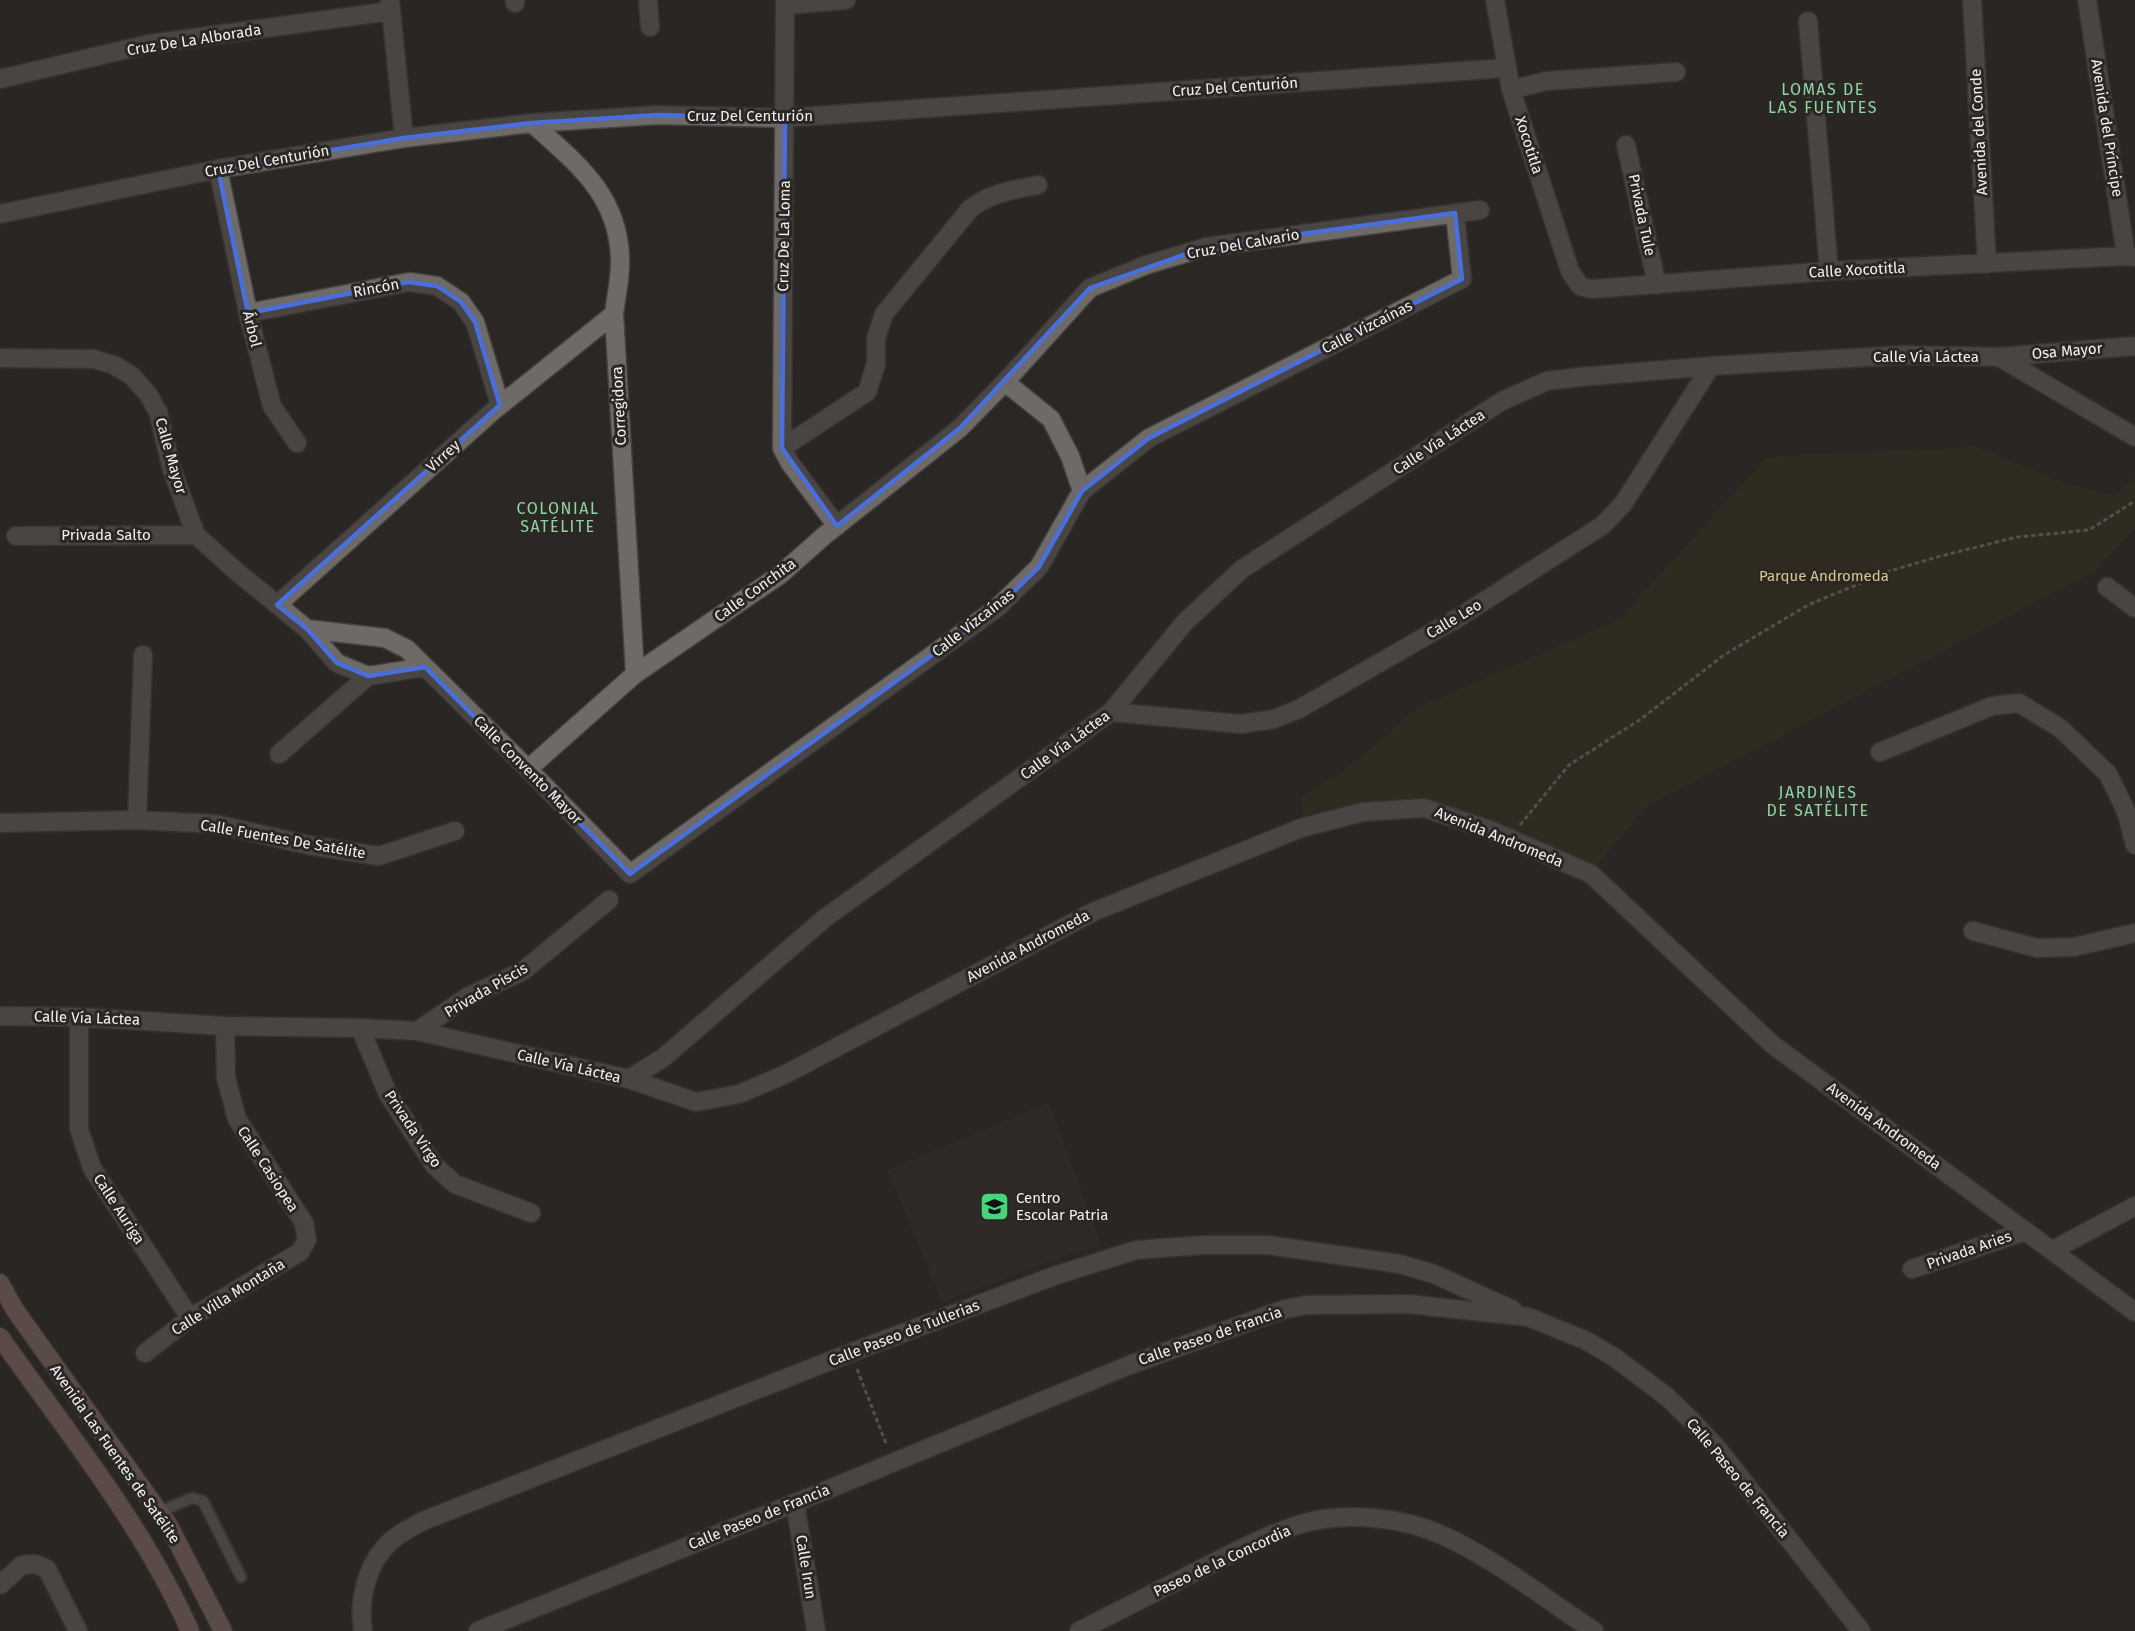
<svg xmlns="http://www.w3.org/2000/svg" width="2135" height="1631" font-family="'Fira Sans',sans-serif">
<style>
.built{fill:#39302b}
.green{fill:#37311d}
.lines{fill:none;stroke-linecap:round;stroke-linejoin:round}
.lane-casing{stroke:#444240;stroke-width:14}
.street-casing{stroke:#444240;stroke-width:21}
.secondary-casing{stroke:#444240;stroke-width:21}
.path{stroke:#83817f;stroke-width:3;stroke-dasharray:4.5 3;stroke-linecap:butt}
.lane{stroke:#6e6a68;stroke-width:10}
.street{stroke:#6e6a68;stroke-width:18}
.secondary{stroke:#97786f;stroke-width:18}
.marked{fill:none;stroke:#486fdd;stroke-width:4.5;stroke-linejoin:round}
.labels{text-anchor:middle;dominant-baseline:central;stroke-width:6;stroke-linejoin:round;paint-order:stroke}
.street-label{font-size:15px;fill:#f3f1f0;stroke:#2a2725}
.park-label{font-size:15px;fill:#d9c78d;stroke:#2a2725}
.poi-label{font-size:15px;fill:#f3f1f0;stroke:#2a2725;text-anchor:start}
.neighbourhood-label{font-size:16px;letter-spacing:1.5px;fill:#90d4a1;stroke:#2a2725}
</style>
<rect width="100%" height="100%" fill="#2a2725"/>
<path class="built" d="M 1049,1103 L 1101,1245 L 1044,1263 L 942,1302 L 888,1170 Z"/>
<path class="green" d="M 1976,447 L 2069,485 L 2114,496 L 2135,478 L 2135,528 L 2095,571 L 1647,806 L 1592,870 L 1428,802 L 1373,804 L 1303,817 L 1302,797 L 1346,770 L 1418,708 L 1620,619 L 1767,457 Z"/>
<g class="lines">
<defs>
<path id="lane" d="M 159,1512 L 192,1498 L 203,1501 L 241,1577"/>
<path id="street" d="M 390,0 L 404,138
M 515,0 L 515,3
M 648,0 L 650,27
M 785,0 L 782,448 L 790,463 L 837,526
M 1495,0 L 1511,90 L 1570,271 L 1580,286 L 1592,289 L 1829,271 L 2126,256 L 2135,257
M 1972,0 L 1987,264
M 2087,0 L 2126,256
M 785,5 L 846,0
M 1808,21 L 1829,271
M 0,79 L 149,44 L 391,11
M 1511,90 L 1546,81 L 1676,72
M 532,123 C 576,163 618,194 620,258 C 621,277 616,296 614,314 L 635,674
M 1626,145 L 1657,285
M 218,169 L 248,313 L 272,406 L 297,443
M 0,214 L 218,169 L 404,138 L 532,123 L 658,115 L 785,118 L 1506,68
M 248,313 L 409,282 L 437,286 L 461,302 L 475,322 L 500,405
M 1999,357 L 2135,437
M 0,358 L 94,359 L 114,365 L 132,376 L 148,394 L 158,412 L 172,470 L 196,535 L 236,571 L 307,629 L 337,663 L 368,676 L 425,667
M 1005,382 L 1051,419 L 1070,456 L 1082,491
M 782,448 L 867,392 L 876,364 L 876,338 L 884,314 L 970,209 C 990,193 1012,190 1038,185
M 16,536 L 196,535
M 2107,587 L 2135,608
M 277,605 L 493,411 L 614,314
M 307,629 L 385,638 L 407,649 L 528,769 L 630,874 L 997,608 L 1039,567 L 1082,491 L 1149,438 L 1462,279 L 1455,213
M 1111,712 L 1241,724 L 1274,719 L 1299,709 L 1461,616 L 1603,525 L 1623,504 L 1711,366
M 1880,752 L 1992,706 L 2019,703 L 2060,728 L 2108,774 L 2126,811 L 2135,845
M 279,754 L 368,676
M 528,769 L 635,674 L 781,574 L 825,535 L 960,428 L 1005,382 L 1090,288 L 1146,265 L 1206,247 L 1480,210
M 137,820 L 143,655
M 0,823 L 137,820 L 216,824 L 308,845 L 379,856 L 455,831
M 1973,931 L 2037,948 L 2074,947 L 2135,933
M 0,1016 L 79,1017 L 225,1026 L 360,1028 L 417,1031 L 629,1079 L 696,1102 L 739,1094 L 786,1074 L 1093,912 L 1301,828 L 1363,812 L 1424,808 L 1490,830 L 1591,874 L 1773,1045 L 2135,1312
M 79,1017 L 79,1129 L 92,1168 L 190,1318
M 360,1028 L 388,1094 L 434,1165 L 455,1184 L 531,1213
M 417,1031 L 469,996 L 523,971 L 609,900
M 629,1079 L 663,1058 L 825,918 L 1111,712 L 1185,622 L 1242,569 L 1502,401 L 1547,381 L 1580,377 L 1711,366 L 1903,355 L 1999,357 L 2135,346
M 2053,1250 L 2135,1206
M 1912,1269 L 2026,1231
M 145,1353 L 190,1318 L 300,1252 L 307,1240 L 304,1223 L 237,1119 L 226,1078 L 225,1026
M 795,1503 L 816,1631
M 0,1585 L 22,1565 L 35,1564 L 47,1569 L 78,1631
M 363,1631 C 358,1600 367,1562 391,1541 C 401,1532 412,1527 423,1521 L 850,1353 L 1054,1276 L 1136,1250 L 1203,1245 L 1268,1245 L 1400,1264 L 1434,1274 L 1513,1310
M 478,1631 L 795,1503 L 1132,1364 L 1285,1309 L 1306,1305 L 1408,1304 L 1528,1317 L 1585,1340 L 1614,1357 L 1666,1396 L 1692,1421 L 1718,1449 L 1861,1631
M 1079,1631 C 1119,1611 1158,1591 1197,1571 C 1231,1554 1265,1535 1301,1524 C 1344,1511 1404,1517 1444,1536 C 1495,1559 1547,1600 1594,1631"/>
<path id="secondary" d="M 0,1283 L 15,1310 L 169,1526 L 223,1631
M 0,1337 C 67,1432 143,1525 190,1631"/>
</defs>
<use href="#lane" class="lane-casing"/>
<use href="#street" class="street-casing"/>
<use href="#secondary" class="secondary-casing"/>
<path class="path" d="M 1520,825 L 1569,765 L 1641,719 L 1724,655 L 1808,605 L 1890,571 L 1937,557 L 2017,537 L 2089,530 L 2135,501
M 857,1369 L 887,1446"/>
<use href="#lane" class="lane"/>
<use href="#street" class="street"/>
<use href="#secondary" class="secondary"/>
</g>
<path d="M0 0H2135V1631H0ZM 658,115 L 785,118 L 782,448 L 837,526 L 960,428 L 1090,288 L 1206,247 L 1455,213 L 1462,279 L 1149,438 L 1082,491 L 1039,567 L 997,608 L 630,874 L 425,667 L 368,676 L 337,663 L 307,629 L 277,605 L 500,405 L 475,322 L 461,302 L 437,286 L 409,282 L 248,313 L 218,169 L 404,138 L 532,123 Z" fill="#2a2725" fill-opacity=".55" fill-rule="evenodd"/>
<path class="marked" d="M 658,115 L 785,118 L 782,448 L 837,526 L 960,428 L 1090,288 L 1206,247 L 1455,213 L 1462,279 L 1149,438 L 1082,491 L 1039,567 L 997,608 L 630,874 L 425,667 L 368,676 L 337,663 L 307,629 L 277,605 L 500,405 L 475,322 L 461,302 L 437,286 L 409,282 L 248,313 L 218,169 L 404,138 L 532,123 Z"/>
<defs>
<symbol id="school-square" viewBox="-11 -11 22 22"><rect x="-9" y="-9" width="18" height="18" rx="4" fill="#44d77a" stroke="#2a2725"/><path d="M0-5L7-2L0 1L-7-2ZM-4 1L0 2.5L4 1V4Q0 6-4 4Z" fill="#111"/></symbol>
</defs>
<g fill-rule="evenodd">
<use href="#school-square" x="978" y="1190" width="33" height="33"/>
</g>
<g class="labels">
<g class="street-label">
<text transform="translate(194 40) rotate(-9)">Cruz De La Alborada</text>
<text transform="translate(1235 87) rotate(-4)">Cruz Del Centurión</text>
<text x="750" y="116">Cruz Del Centurión</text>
<text transform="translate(2107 128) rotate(81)">Avenida del Príncipe</text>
<text transform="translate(1979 132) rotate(-93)">Avenida del Conde</text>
<text transform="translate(1529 145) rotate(72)">Xocotitla</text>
<text transform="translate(267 161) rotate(-10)">Cruz Del Centurión</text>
<text transform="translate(1642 215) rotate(78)">Privada Tule</text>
<text transform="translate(784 236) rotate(-89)">Cruz De La Loma</text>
<text transform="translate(1243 244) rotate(-10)">Cruz Del Calvario</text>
<text transform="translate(1857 270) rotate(-3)">Calle Xocotitla</text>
<text transform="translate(376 288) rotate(-11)">Rincón</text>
<text transform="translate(1367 327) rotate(-27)">Calle Vizcaínas</text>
<text transform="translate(252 329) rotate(76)">Árbol</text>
<text transform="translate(2067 351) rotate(-5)">Osa Mayor</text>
<text x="1926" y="357">Calle Vía Láctea</text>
<text transform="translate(619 406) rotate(-93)">Corregidora</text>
<text transform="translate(1439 442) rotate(-33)">Calle Vía Láctea</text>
<text transform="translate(171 456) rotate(74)">Calle Mayor</text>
<text transform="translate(443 456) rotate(-42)">Virrey</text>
<text x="106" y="535">Privada Salto</text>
<text transform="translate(755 590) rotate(-36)">Calle Conchita</text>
<text transform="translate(1454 619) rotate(-31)">Calle Leo</text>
<text transform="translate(973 623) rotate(-38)">Calle Vizcaínas</text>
<text transform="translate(1065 745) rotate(-36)">Calle Vía Láctea</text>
<text transform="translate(528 770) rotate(45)">Calle Convento Mayor</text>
<text transform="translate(1499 837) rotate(22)">Avenida Andromeda</text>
<text transform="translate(283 839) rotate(10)">Calle Fuentes De Satélite</text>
<text transform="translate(1028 946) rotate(-28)">Avenida Andromeda</text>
<text transform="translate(486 990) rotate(-30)">Privada Piscis</text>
<text transform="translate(87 1018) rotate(2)">Calle Vía Láctea</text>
<text transform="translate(569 1066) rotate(13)">Calle Vía Láctea</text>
<text transform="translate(1884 1126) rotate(36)">Avenida Andromeda</text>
<text transform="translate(413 1129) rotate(56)">Privada Virgo</text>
<text transform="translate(268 1169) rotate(57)">Calle Casiopea</text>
<text transform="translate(119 1209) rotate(57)">Calle Auriga</text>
<text transform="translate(1969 1250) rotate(-19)">Privada Aries</text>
<text transform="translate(228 1297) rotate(-32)">Calle Villa Montaña</text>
<text transform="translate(904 1333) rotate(-21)">Calle Paseo de Tullerias</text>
<text transform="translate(1210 1336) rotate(-19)">Calle Paseo de Francia</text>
<text transform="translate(115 1454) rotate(55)">Avenida Las Fuentes de Satélite</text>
<text transform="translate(1738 1478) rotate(50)">Calle Paseo de Francia</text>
<text transform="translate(759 1517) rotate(-22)">Calle Paseo de Francia</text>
<text transform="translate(1222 1561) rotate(-25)">Paseo de la Concordia</text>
<text transform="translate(806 1567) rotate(81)">Calle Irun</text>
</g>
<g class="park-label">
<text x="1824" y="576">Parque Andromeda</text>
</g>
<g class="poi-label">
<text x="1016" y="1198">Centro<tspan x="1016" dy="17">Escolar Patria</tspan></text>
</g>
<g class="neighbourhood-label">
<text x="1823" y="89">LOMAS DE<tspan x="1823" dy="18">LAS FUENTES</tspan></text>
<text x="558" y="508">COLONIAL<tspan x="558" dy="18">SATÉLITE</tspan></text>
<text x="1818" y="792">JARDINES<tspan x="1818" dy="18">DE SATÉLITE</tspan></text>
</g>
</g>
</svg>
